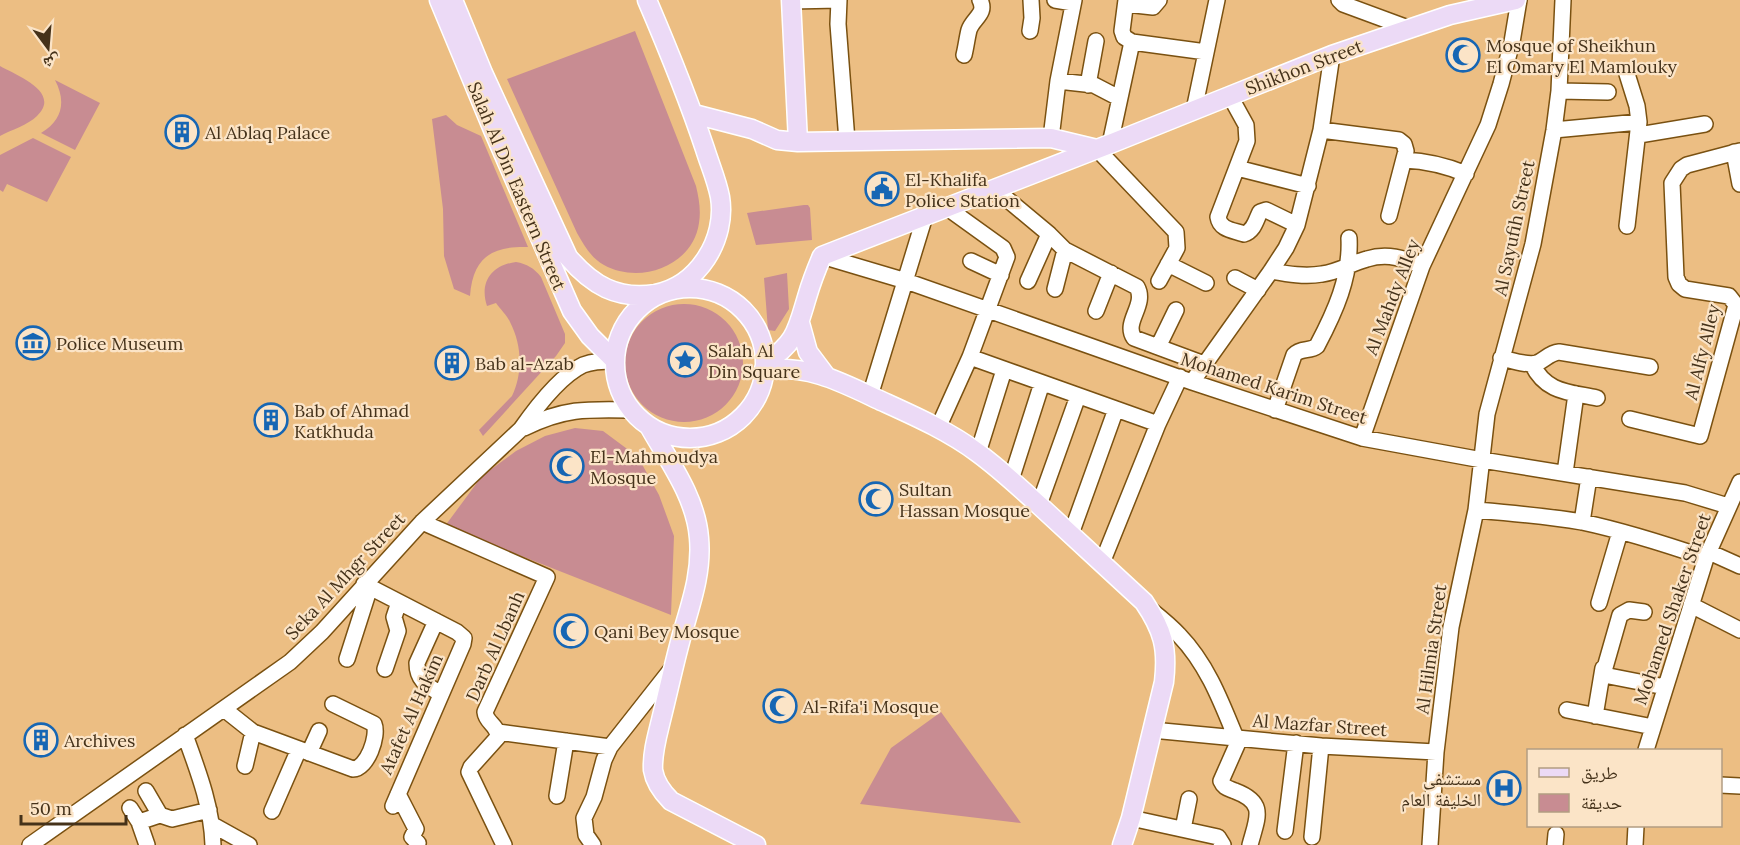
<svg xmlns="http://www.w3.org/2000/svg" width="1740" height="845" font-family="Lora,'Noto Naskh Arabic',serif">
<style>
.green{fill:#c88c92}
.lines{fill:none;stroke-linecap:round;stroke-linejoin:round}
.minor-casing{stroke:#7a5111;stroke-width:18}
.major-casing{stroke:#fff;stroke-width:21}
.minor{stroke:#fff;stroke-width:15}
.major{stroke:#ecdaf6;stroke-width:18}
.labels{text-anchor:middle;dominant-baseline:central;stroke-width:4.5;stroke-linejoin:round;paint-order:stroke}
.poi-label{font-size:18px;fill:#45321a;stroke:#fbe4c7;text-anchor:start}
.street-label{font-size:18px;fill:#45321a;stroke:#fbe4c7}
</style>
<rect width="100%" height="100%" fill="#ecbe83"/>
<path class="green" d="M 635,31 L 696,186 C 699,199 701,210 699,223 C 693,266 640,285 604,265 C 591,258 584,245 577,233 L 507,79 Z
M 0,66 C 16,75 62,92 37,116 C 28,125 11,130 0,136 Z
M 55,80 L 100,103 L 75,150 L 41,133 C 63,120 66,101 55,80 Z
M 446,115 L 457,125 L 481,136 L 528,247 C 492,246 473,257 470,296 L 454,289 L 444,256 L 443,209 L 432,119 Z
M 33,138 L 71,157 L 47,202 L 7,184 L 3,192 L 0,190 L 0,155 Z
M 804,205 L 808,205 L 810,208 L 812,240 L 756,245 L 747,213 Z
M 516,262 C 527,264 534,268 541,277 L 565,334 L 565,343 L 556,356 L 483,436 L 479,430 L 512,396 C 523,373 522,345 510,322 C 507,315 500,309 496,303 L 487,306 C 479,282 492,265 516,262 Z
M 787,273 L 789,309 L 775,331 L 768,330 L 764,278 Z
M625 363a59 59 0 1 1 118 0a59 59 0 1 1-118 0Z
M 575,428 L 603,431 L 638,457 L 659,495 L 674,536 L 671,615 L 445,526 L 482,476 L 516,451 L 545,436 Z
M 941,712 L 1021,823 L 860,804 L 891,748 Z"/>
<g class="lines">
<defs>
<path id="minor" d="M 839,0 L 838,24 L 847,141
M 1055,0 L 1073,3
M 1126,0 L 1122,31 L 1124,37 L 1132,42
M 1339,0 L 1343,4 L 1408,28
M 791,1 L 839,0
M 1126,4 L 1153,7 L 1159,0
M 1030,31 L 1032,18 L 1031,0
M 964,55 C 966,47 967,38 969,30 C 973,18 987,14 980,0
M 1627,74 L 1637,106 L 1639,122 L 1627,226
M 1058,81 L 1094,85 L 1119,98
M 1088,85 L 1096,41
M 1559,91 L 1608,92
M 1230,96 L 1246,125 L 1247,141 L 1218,217 C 1220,230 1233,230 1244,234 C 1254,231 1256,220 1260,212 L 1266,210 L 1297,225
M 1194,110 L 1217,0
M 1321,130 L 1399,140 L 1404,144 L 1406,151 L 1389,216
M 1554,130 L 1639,122
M 1639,135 L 1705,124
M 1051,138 L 1058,81 L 1074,0
M 1110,144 L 1132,42 L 1206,52
M 1097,149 L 1176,232 L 1177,248 L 1159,281
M 1734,152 L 1740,184
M 1404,160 C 1426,161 1445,165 1466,174
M 1237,168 L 1308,186
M 995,189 L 1049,234 L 1065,250 L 1137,287 C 1147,305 1123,322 1134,338 L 1204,364
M 822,256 L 906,281 L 1192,382 L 1362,438 L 1482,460 L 1685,493 L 1728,506
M 971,261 L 1001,275
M 1168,264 L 1206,283
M 1271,271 C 1288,274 1305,277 1322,274 C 1338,272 1352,263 1367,259 C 1387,253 1404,258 1422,266
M 1235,278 L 1258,290
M 1028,281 L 1049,234
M 1055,289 L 1065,250
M 1096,311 L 1111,273
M 1158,347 L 1176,310
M 970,357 L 1158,424
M 1501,358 C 1511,360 1527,366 1537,363 C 1545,360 1549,353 1559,352 L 1650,367
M 1532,364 C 1546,393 1569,392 1597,398
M 1192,382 L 1271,271 L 1286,248 L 1297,225 L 1321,130 L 1332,55
M 870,396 L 925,216
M 1275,410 L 1294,355 C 1301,347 1310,352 1317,346 C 1335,312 1351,277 1349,238
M 1630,419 L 1700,436 L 1736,305 L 1729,296 L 1685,289 L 1679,284 L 1676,277 L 1672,183 L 1681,169 L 1687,165 L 1740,151
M 524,428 C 564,408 587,409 631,410
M 938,428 L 970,357 L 1007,257 L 1003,248 L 946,207
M 1362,438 L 1422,266 L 1488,125 L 1501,84 L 1512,42 L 1519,0
M 978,453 L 1004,370
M 1565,473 L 1576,394
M 1011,480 L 1042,383
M 1039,505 L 1078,396
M 1476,510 C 1511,513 1547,516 1582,522 C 1624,531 1665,544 1706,558
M 422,522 L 547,577 L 485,712 C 486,723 498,725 498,737 L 471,767 L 469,772 L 504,845
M 1582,522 L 1589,477
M 1071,534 L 1116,409
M 1709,552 L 1740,566
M 1102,563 L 1158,424 L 1180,377
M 364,584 L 457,632 L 464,638 L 463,644 L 393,806
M 1599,603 L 1620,532
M 1691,605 L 1740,630
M 1151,610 C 1161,618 1171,626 1179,635 C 1207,664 1221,701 1236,738
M 1644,612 L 1629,610 L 1620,615 L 1604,671 L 1609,676 L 1665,687
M 436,621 L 417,663 C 417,681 428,686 441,694
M 347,659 L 370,587
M 385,669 L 398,631 L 394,617 L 399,602
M 224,709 L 253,732 L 353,769 C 367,769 379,736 374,724 L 333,704
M 1567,710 L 1653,727
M 1595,716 L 1603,668
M 1152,730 L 1321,746 L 1436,752
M 498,732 L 610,747
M 185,735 C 198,771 212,807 213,845
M 1240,738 L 1221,781 C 1224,788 1228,788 1235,791 C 1267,803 1257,818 1250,845
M 1646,750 L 1706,558 L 1740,482
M 309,753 L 319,731
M 245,766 L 253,732
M 1720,785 L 1740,786
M 146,791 L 160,815
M 398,794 L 416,829 L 412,837 L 418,843 L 417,845
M 557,796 L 566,741
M 130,808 L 139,822 L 147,845
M 272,811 L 299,749
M 1131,818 L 1218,837 L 1223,845
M 139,822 L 160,815 L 172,819 L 209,810
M 213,825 L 249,845
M 1183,829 L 1189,799
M 1285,831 L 1296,743
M 1312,837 L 1321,746
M 30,845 L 290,662 L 322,632 L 422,522 L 521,429 C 535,409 560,376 583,365 C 593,361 604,361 615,361
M 593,845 L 586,835 L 584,818 L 594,797 L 604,760 L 610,747 L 673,667
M 1430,845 L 1436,752 L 1451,627 L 1476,510 L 1487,414 L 1533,244 L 1554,130 L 1559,91 L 1563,0
M 1555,845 L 1556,834
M 1635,845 L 1636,826"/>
<path id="major" d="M 439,0 L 493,130 L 572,311 L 590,336 L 615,361
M 453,0 L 483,73 L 568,257 C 592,285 617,300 655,294 C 698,286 727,239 720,197 C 717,181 710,165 705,149 C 688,98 668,49 647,0
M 791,0 L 798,142
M 694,114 L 752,129 L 777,140 L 798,142 L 1051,138 L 1097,149
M615 363a75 75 0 1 1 150 0a75 75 0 1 1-150 0Z
M 800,323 L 808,352 L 826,376
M 765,363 C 796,343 797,330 807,297 C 811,283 816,270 822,256 L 1110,144 L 1332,55 L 1450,15 L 1516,0
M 764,369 C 810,366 837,380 877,399 C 912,415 947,430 978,453 C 1000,469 1020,488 1040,506 C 1075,538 1109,570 1144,602 C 1163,630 1168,648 1164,682 L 1131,818 L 1122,845
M 649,426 C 668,460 696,497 699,538 C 702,571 692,600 683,631 C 675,659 669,688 662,716 C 658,733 652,752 653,770 C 655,783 662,792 671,801 L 756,845"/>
</defs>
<use href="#minor" class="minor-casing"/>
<use href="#major" class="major-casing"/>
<use href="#minor" class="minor"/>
<use href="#major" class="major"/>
</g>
<defs>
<symbol id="mosque-ring" viewBox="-11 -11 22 22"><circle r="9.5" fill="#fbe4c7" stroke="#1666b4" stroke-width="1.5"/><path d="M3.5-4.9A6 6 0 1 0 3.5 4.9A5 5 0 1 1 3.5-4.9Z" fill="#1666b4"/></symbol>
<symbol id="building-ring" viewBox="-11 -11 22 22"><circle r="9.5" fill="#fbe4c7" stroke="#1666b4" stroke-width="1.5"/><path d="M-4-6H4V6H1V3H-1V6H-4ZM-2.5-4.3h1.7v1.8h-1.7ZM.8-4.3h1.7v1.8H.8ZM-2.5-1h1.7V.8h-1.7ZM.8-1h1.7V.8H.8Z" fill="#1666b4"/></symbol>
<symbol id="civic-ring" viewBox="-11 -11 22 22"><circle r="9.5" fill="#fbe4c7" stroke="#1666b4" stroke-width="1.5"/><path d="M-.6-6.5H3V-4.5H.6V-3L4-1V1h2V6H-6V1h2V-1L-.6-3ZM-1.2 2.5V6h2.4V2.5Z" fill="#1666b4"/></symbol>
<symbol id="museum-ring" viewBox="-11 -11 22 22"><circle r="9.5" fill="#fbe4c7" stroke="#1666b4" stroke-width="1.5"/><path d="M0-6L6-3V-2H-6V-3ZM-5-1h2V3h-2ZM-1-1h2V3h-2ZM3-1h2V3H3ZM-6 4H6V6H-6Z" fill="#1666b4"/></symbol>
<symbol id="sight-ring" viewBox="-11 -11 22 22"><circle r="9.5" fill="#fbe4c7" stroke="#1666b4" stroke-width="1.5"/><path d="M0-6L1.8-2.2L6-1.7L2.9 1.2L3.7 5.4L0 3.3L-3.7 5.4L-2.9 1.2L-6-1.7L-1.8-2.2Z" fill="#1666b4"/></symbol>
<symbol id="hospital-ring" viewBox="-11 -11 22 22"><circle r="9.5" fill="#fbe4c7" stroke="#1666b4" stroke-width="1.5"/><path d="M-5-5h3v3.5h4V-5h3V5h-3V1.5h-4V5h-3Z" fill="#1666b4"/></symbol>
</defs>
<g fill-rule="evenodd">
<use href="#mosque-ring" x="1444" y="36" width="38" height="38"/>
<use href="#building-ring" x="163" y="113" width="38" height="38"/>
<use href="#civic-ring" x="863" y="170" width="38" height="38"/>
<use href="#museum-ring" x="14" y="324" width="38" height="38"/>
<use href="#sight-ring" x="666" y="341" width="38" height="38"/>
<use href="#building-ring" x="433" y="344" width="38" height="38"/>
<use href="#building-ring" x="252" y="401" width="38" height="38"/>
<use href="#mosque-ring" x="548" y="447" width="38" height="38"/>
<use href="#mosque-ring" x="857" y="480" width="38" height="38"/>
<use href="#mosque-ring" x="552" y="612" width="38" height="38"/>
<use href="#mosque-ring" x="761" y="687" width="38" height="38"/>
<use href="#building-ring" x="22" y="721" width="38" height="38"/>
<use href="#hospital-ring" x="1485" y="769" width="38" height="38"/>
</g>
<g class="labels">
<g class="poi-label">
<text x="1486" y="45">Mosque of Sheikhun<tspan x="1486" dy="21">El Omary El Mamlouky</tspan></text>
<text x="205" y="132">Al Ablaq Palace</text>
<text x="905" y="179">El-Khalifa<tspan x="905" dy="21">Police Station</tspan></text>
<text x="56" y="343">Police Museum</text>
<text x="708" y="350">Salah Al<tspan x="708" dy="21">Din Square</tspan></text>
<text x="475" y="363">Bab al-Azab</text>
<text x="294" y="410">Bab of Ahmad<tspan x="294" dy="21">Katkhuda</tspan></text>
<text x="590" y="456">El-Mahmoudya<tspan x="590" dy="21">Mosque</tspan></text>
<text x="899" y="489">Sultan<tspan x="899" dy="21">Hassan Mosque</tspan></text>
<text x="594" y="631">Qani Bey Mosque</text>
<text x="803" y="706">Al-Rifa'i Mosque</text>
<text x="64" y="740">Archives</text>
<text x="1481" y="778" text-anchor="end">مستشفى<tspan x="1481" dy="21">الخليفة العام</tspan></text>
</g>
<g class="street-label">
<text transform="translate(1304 67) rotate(-21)">Shikhon Street</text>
<text transform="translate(517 186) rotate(67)">Salah Al Din Eastern Street</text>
<text transform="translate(1514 228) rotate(-78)">Al Sayufih Street</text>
<text transform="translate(1392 297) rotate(-69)">Al Mahdy Alley</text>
<text transform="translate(1702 352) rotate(-76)">Al Alfy Alley</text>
<text transform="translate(1274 388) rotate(18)">Mohamed Karim Street</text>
<text transform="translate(345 576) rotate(-47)">Seka Al Mhgr Street</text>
<text transform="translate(1672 609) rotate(-71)">Mohamed Shaker Street</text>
<text transform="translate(495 646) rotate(-66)">Darb Al Lbanh</text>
<text transform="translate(1431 649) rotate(-82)">Al Hilmia Street</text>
<text transform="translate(411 714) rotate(-66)">Atafet Al Hakim</text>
<text transform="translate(1320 725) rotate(4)">Al Mazfar Street</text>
</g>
</g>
<rect x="1527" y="749" width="195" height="78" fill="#fbe4c7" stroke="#b29d82" stroke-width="1.5"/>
<rect x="1539" y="768" width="30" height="9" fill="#ecdaf6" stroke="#b29d82" stroke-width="1.5"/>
<text x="1581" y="779" font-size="18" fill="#45321a">طريق</text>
<rect x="1539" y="794" width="30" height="18" fill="#c88c92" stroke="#b29d82" stroke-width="1.5"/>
<text x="1581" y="809" font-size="18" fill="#45321a">حديقة</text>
<g transform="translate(48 48) rotate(164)" stroke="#fbe4c7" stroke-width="4.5" paint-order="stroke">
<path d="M0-4.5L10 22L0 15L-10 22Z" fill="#45321a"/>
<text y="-9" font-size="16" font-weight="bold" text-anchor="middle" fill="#45321a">ش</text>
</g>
<path d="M21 815v9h105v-9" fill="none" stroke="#45321a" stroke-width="3"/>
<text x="30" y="815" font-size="18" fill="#45321a" stroke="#fbe4c7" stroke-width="4.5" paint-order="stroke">50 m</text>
</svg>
